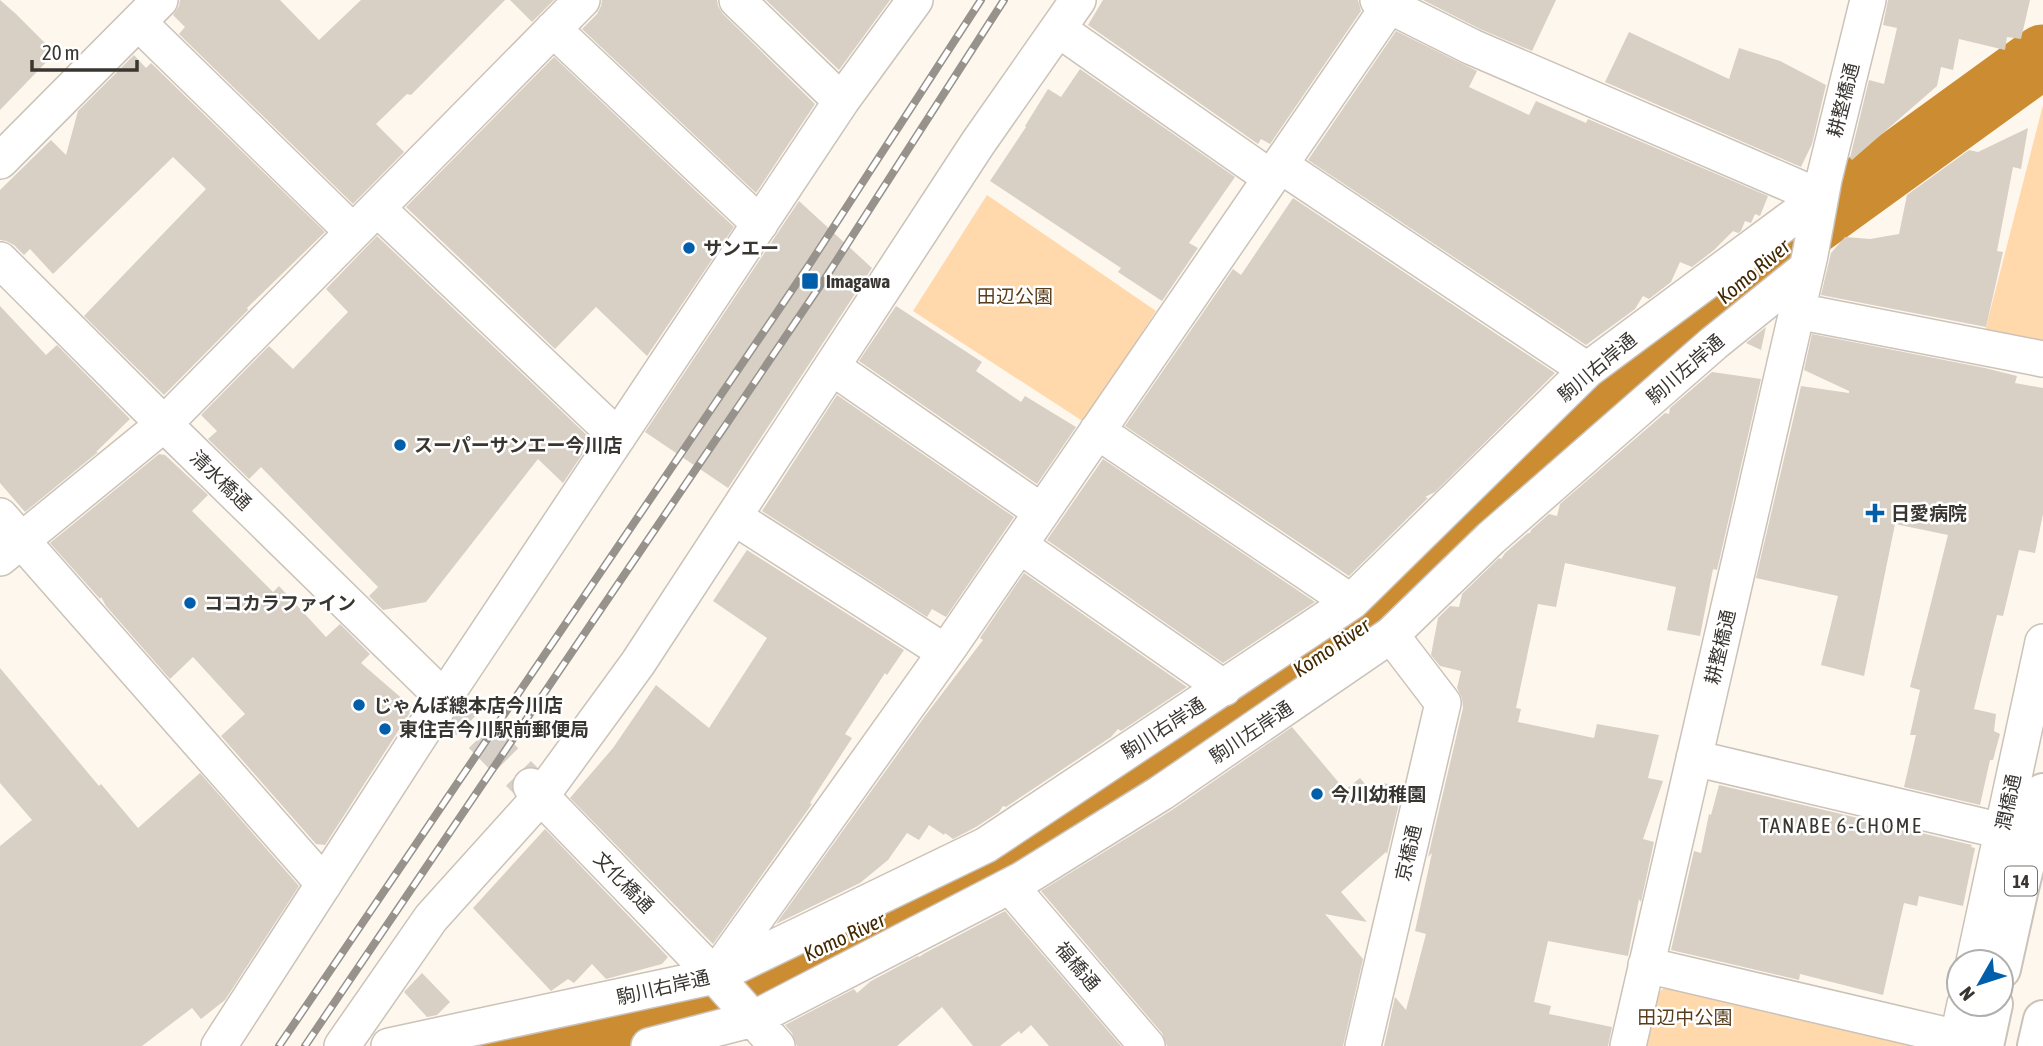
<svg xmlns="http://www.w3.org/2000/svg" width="2043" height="1046" font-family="'Asap Condensed','Noto Sans JP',sans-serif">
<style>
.green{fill:#ffd9ab}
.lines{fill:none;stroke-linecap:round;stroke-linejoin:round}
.river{stroke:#cb8c32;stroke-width:63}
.building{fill:#d8cfc5}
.minor-tunnel{stroke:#d7d0c8;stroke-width:35;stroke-dasharray:35 18;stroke-linecap:butt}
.minor-casing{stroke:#cbc2b8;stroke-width:38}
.highway-casing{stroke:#cbc2b8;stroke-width:42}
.minor{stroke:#fff;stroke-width:35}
.highway{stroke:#fff;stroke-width:38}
.rail-casing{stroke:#97938c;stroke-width:8}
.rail{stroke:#fff;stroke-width:5;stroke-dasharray:16;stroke-linecap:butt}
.poi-dot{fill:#005eab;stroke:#fff;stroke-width:2.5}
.labels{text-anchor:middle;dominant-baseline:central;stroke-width:5;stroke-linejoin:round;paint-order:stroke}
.shield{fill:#fff;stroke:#747270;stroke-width:2}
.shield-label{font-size:18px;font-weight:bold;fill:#393632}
.street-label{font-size:19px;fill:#393632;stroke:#fff}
.poi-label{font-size:19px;font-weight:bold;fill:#393632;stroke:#fff;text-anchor:start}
.park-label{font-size:19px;fill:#583d1a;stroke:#fff}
.water-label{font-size:21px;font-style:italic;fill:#412801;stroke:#fff}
.neighbourhood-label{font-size:21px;letter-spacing:2px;fill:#393632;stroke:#fff}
</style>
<rect width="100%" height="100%" fill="#fef7ee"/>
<path class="green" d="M 2043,105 L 2043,343 L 1985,331 Z
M 987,195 L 1156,311 L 1084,422 L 913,311 Z
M 1671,983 L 1931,1046 L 1647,1046 L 1659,992 Z"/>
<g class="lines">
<path class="river" d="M 503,1046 L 601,1032 L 695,1006 L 765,977 L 1005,861 L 1372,621 L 1481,502 L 1785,243 L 2043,56"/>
</g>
<path class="building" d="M 0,0 L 16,14 L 55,53 L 0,110 Z
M 180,0 L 280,0 L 319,40 L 361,0 L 505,0 L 411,95 L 407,94 L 376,124 L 404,152 L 353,204 L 179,34 L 185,27 L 173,15 L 179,6 Z
M 510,0 L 554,0 L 532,22 Z
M 602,0 L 717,0 L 718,6 L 723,14 L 815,104 L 756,193 L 582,29 L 597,14 L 601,6 Z
M 766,0 L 890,0 L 839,70 Z
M 1103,0 L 1358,0 L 1361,11 L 1270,144 L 1261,139 L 1258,144 L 1088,25 Z
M 1423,0 L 1556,0 L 1532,51 L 1480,29 Z
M 1888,0 L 2030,0 L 2021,39 L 2007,37 L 2005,50 L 1959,39 L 1953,70 L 1941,67 L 1937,86 L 1852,160 L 1850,158 L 1869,80 L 1884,84 L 1897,28 L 1883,25 Z
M 1396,31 L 1477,71 L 1469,87 L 1529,115 L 1536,101 L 1586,123 L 1588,119 L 1768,196 L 1760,216 L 1755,214 L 1751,223 L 1745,221 L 1741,231 L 1738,233 L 1733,231 L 1714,250 L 1692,267 L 1680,262 L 1671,282 L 1649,299 L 1643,296 L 1635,309 L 1586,345 L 1308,160 Z
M 1629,32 L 1729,79 L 1739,48 L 1780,61 L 1826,85 L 1812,144 L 1801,167 L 1605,82 Z
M 134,55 L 146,68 L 151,63 L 325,232 L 247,308 L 248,310 L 164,395 L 84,316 L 206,189 L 173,157 L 53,274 L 30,249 L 24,255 L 14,245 L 6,241 L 0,240 L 0,190 L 51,140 L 66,155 L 78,111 Z
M 554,57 L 734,227 L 647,356 L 596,307 L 555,349 L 406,207 Z
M 1080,69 L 1235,177 L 1189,243 L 1198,248 L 1162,301 L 1118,272 L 1121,268 L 990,181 L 1026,127 L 1025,126 L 1048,89 L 1061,97 Z
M 2028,128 L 2021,169 L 2013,167 L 1997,251 L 2003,252 L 1986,327 L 1821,295 L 1831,253 L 1845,237 L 1870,239 L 1899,234 L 1907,195 L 1969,150 L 1978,152 Z
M 1293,198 L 1555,373 L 1435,492 L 1425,497 L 1428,498 L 1349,576 L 1125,426 L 1233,269 L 1241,275 Z
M 799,201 L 872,268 L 728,488 L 645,432 Z
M 377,236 L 592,440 L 563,483 L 538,459 L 426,602 L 383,610 L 369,596 L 378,587 L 261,467 L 249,479 L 208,439 L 217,431 L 201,415 L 269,346 L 293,369 L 348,312 L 326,289 Z
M 0,306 L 46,355 L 57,345 L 130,419 L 96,452 L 98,452 L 25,512 L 0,483 Z
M 896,306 L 982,362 L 976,371 L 1021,402 L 1025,396 L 1076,427 L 1037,484 L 859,361 Z
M 1766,327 L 1761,350 L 1746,343 Z
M 1812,334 L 1985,368 L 2017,376 L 2015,383 L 2043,388 L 2043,514 L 2035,553 L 2019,550 L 2003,616 L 1997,615 L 1974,709 L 1996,714 L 1994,731 L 2000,734 L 1993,760 L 1990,760 L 1980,805 L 1904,787 L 1916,735 L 1910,735 L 1920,690 L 1910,687 L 1948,535 L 1895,524 L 1864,676 L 1821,665 L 1838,596 L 1756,578 L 1801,386 L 1849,393 L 1849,391 L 1804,370 Z
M 1712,372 L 1761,379 L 1717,570 L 1713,569 L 1700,636 L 1667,630 L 1676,587 L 1565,563 L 1556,607 L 1538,604 L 1516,708 L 1521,709 L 1518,722 L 1594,738 L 1597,724 L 1659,735 L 1648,778 L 1663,781 L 1643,839 L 1654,842 L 1641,902 L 1639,899 L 1628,956 L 1548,941 L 1534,1002 L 1551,1006 L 1549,1014 L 1612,1027 L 1608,1046 L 1384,1046 L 1395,997 L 1406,1010 L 1426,934 L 1415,931 L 1432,853 L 1428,857 L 1463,708 L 1462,698 L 1457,688 L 1461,671 L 1440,666 L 1431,655 L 1438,618 L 1450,606 L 1459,607 L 1462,594 L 1499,558 L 1501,559 L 1505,553 L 1528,533 L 1530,533 L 1531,530 L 1549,514 L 1557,516 L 1560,504 L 1665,413 L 1669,414 L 1670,408 Z
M 837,395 L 1014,517 L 946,617 L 932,609 L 927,617 L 762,511 Z
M 159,454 L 165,455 L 208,495 L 192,511 L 273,592 L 279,586 L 326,637 L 340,624 L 370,654 L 361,663 L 413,708 L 325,845 L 316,844 L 221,736 L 245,714 L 193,657 L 170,679 L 106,606 L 101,597 L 100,599 L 50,543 Z
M 1103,459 L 1315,602 L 1223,663 L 1047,540 Z
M 747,550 L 904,650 L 887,675 L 885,673 L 845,734 L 852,738 L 810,803 L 812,804 L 713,944 L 570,798 L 613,748 L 656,685 L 709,728 L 767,638 L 713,601 Z
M 1024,573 L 1187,687 L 1121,731 L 1118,729 L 1111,737 L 1006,807 L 1003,806 L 999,812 L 976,827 L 953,839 L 945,833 L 944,835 L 929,825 L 919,840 L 907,833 L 888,860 L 860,883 L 776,924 L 925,716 L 983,640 L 980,638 Z
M 0,668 L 99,786 L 101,784 L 138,828 L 200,773 L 299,886 L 225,1000 L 201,1019 L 192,1008 L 142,1046 L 0,1046 L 0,846 L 32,820 L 0,783 Z
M 1292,727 L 1345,790 L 1360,778 L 1372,792 L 1383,783 L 1403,787 L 1387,854 L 1386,852 L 1341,892 L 1367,922 L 1325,914 L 1363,959 L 1343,1046 L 1167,1046 L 1162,1033 L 1041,891 L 1172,810 Z
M 1719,785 L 1972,845 L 1971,847 L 1975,848 L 1963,906 L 1919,896 L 1917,906 L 1904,903 L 1883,995 L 1800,974 L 1799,980 L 1671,950 L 1694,851 L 1701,853 L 1709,814 L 1711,815 Z
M 545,829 L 668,957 L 662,964 L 606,979 L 592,964 L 574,983 L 568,979 L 551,991 L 473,908 Z
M 1005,911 L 1121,1046 L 1049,1046 L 1031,1025 L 1021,1034 L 1019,1031 L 1000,1046 L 973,1046 L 942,1007 L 897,1046 L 797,1046 L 792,1033 L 785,1025 L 854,989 L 857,993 L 871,981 L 918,956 L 919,957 L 925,953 Z
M 422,973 L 450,1002 L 437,1015 L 427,1017 L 404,992 Z"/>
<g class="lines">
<path class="minor-tunnel" d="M 444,698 L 531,786"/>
<defs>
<path id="minor" d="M 737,0 L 830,90 L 842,100
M 1378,0 L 1472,47 L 1820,197
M 138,22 L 353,232
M 553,29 L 760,224
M 1058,29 L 1271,178
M 0,161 L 160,0
M 1280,165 L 1587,370
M 377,208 L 618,437
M 0,260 L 164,424 L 444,698
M 1797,311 L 2043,359
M 832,367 L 1042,512
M 1097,431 L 1351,602
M 0,516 L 324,884
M 734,517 L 945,652
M 1019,545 L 1224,688
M 0,558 L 164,424 L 582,0
M 1694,758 L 2002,831
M 531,786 L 715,976 L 777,1046
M 1010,886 L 1147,1046
M 1974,962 L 2043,642
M 1646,965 L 1958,1038
M 716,974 L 950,646 L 1393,0
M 219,1046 L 444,698 L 842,100 L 915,0
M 342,1046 L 431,918 L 541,796 L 638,663 L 978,143 L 1078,0
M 389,1046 L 715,976 L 986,845 L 1351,602 L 1587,370 L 1820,197
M 649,1046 L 753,1019 L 1023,879 L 1161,793 L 1391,635 L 1491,538 L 1714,343 L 1807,268
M 1363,1046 L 1443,703 L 1391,635
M 1628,1046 L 1810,255 L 1824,179 L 1868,0
M 1956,1046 L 1965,1004"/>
<path id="highway" d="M 2001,969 L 2019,888 L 2043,793
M 1984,1046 L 1993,1004
M 2037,1046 L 2043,1020"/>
</defs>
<use href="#minor" class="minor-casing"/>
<use href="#highway" class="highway-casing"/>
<use href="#minor" class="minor"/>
<use href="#highway" class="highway"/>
<defs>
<path id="rail" d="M 279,1046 L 809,265 L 981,0
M 305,1046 L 826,277 L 1004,0"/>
</defs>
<use href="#rail" class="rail-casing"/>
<use href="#rail" class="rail"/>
</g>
<g class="poi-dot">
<circle cx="689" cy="248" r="7"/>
<rect x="801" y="272" width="18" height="18" rx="3.5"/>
<circle cx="400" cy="445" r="7"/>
<path d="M1871.5 502.5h7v7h7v7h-7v7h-7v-7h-7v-7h7z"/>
<circle cx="190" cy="603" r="7"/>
<circle cx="359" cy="705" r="7"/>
<circle cx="385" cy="729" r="7"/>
<circle cx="1317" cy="794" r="7"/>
</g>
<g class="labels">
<rect class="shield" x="2005" y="866.5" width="32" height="29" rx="5"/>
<g class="shield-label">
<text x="2021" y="881">14</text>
</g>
<g class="street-label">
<text transform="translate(1843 100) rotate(-76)">耕整橋通</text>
<text transform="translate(1597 367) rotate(-40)">駒川右岸通</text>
<text transform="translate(1685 369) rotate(-41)">駒川左岸通</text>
<text transform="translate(221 480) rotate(44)">清水橋通</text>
<text transform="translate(1720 647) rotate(-77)">耕整橋通</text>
<text transform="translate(1163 728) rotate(-33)">駒川右岸通</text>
<text transform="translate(1251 732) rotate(-34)">駒川左岸通</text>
<text transform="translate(2008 802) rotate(-78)">潤橋通</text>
<text transform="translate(1408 853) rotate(-77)">京橋通</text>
<text transform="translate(624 882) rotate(46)">文化橋通</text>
<text transform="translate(1078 966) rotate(50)">福橋通</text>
<text transform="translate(663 987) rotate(-13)">駒川右岸通</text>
</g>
<g class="poi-label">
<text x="703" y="248">サンエー</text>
<text x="826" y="281">Imagawa</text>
<text x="414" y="445">スーパーサンエー今川店</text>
<text x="1891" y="513">日愛病院</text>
<text x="204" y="603">ココカラファイン</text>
<text x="373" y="705">じゃんぼ總本店今川店</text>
<text x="399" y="729">東住吉今川駅前郵便局</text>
<text x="1331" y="794">今川幼稚園</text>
</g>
<g class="park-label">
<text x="1015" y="296">田辺公園</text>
<text x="1685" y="1017">田辺中公園</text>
</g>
<g class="water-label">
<text transform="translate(1753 271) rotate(-40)">Komo River</text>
<text transform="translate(1331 647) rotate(-34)">Komo River</text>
<text transform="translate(844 936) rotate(-25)">Komo River</text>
</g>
<g class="neighbourhood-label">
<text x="1841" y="825">TANABE 6-CHOME</text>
</g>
</g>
<g transform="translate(1980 983) rotate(231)"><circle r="33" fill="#ffffff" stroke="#b0afad" stroke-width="2"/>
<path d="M0-5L12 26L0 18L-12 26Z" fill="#005eab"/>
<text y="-10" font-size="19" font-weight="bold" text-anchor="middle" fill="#393632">N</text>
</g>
<path d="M32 60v10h105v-10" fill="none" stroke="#393632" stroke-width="3.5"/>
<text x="42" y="60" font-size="21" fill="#393632" stroke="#ffffff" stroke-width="5" paint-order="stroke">20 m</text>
</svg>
